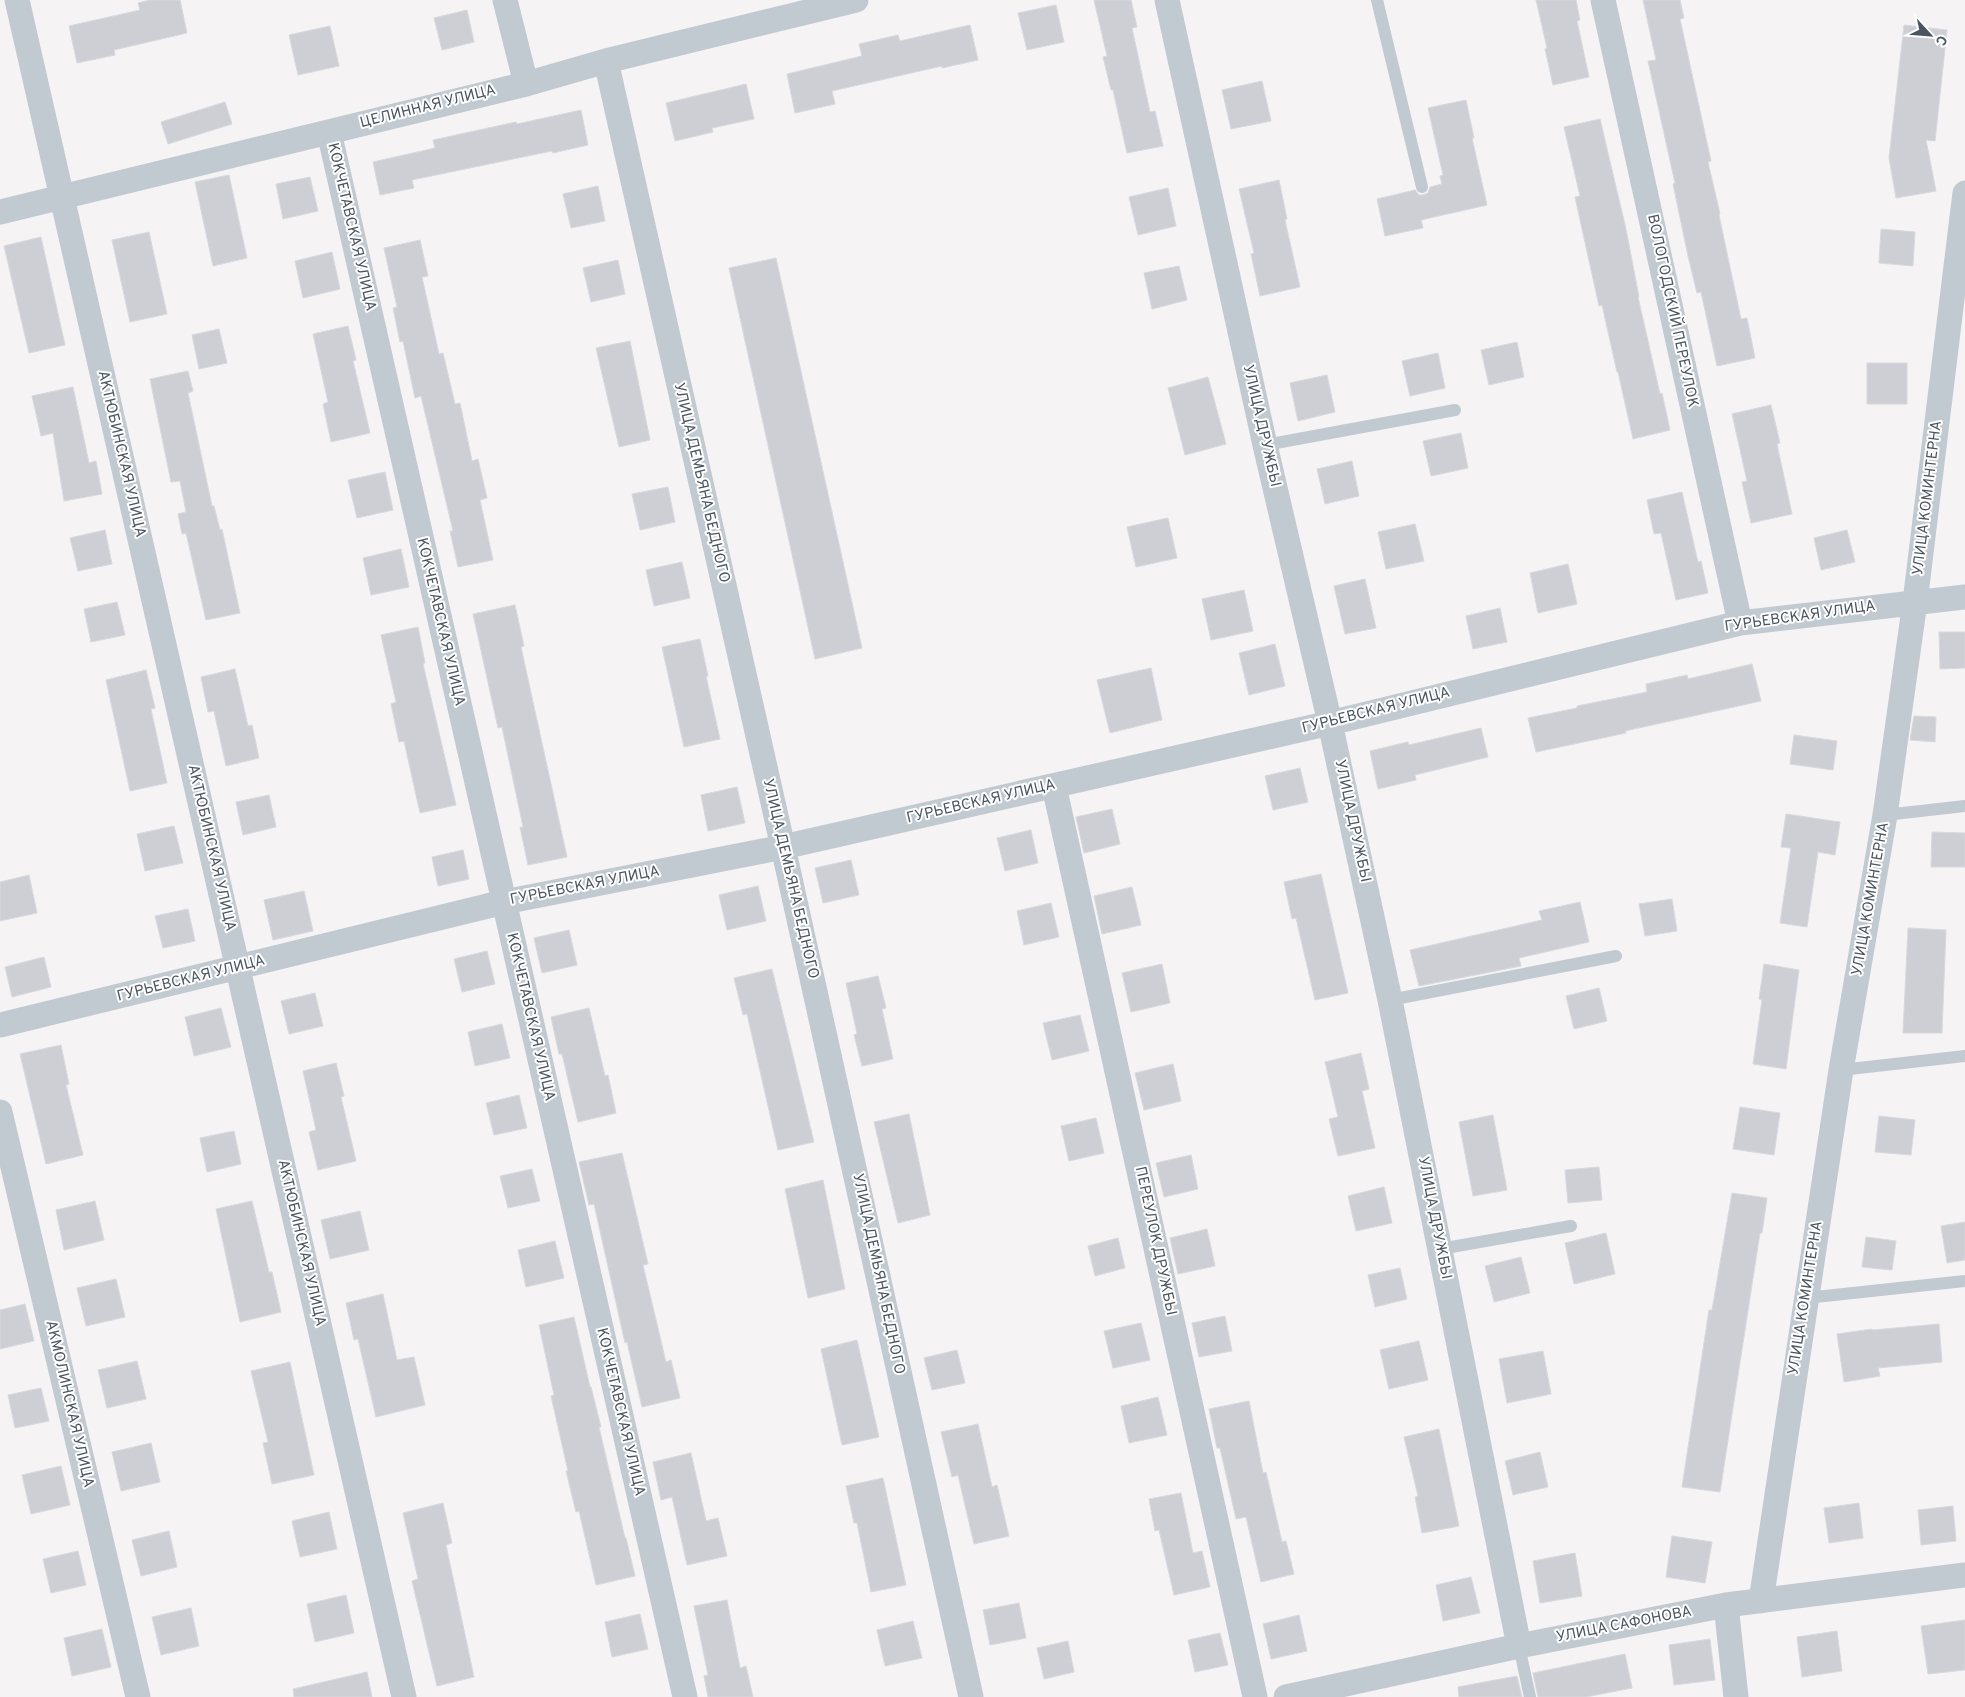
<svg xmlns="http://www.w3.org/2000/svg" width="1965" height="1697" font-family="Overpass,sans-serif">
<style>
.building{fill:#cdcfd5;stroke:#d7d9de}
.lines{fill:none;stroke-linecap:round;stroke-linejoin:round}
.lane{stroke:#c1c9d1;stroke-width:12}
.street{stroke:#c1c9d1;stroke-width:25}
.labels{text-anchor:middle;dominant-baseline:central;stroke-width:4;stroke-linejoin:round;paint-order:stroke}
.street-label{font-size:15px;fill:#4a5560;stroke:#fff}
</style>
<rect width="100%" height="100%" fill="#f5f3f3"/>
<path class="building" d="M 150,0 L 180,0 L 187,33 L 114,50 L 115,55 L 77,63 L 69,26 L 140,10 L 138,3 Z
M 1094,0 L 1131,0 L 1137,27 L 1132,28 L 1150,112 L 1155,111 L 1163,146 L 1127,153 L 1113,90 L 1111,90 L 1103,57 L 1107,56 Z
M 1536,0 L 1576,0 L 1580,20 L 1577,21 L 1589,77 L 1553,85 L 1545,49 L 1547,48 Z
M 1643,0 L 1680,0 L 1684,18 L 1680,19 L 1711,161 L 1708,162 L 1720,214 L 1719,215 L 1741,319 L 1747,318 L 1755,358 L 1717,366 L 1701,292 L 1697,293 L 1688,256 L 1673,184 L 1675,183 L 1648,61 L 1656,60 Z
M 1056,5 L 1064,42 L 1027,50 L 1018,13 Z
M 467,10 L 474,42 L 442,50 L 434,18 Z
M 970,25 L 978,60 L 942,68 L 942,66 L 832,91 L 835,104 L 795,113 L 787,74 L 862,56 L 859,44 L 898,35 L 900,41 Z
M 1904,25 L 1947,30 L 1935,141 L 1926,140 L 1936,191 L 1896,198 L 1889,158 Z
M 330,26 L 339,66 L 298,75 L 289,35 Z
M 1262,81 L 1271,121 L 1231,129 L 1222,90 Z
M 746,84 L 754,119 L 712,128 L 713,132 L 675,141 L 666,103 Z
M 1466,100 L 1474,138 L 1472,138 L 1487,205 L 1421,220 L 1423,228 L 1385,236 L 1377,199 L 1415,190 L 1419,195 L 1423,195 L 1428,193 L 1430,187 L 1442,184 L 1440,176 L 1443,175 L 1428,108 Z
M 225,102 L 232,124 L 168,144 L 161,122 Z
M 581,110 L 588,145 L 553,153 L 552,151 L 412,180 L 414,188 L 380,195 L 373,162 L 435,148 L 433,140 L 516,122 L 517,124 Z
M 1600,119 L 1626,229 L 1639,297 L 1638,297 L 1660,394 L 1662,393 L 1670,430 L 1633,439 L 1618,372 L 1617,372 L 1602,305 L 1599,306 L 1584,238 L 1575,197 L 1580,196 L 1564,127 Z
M 229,175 L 247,258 L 213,266 L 195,182 Z
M 310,177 L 318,211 L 283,219 L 276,184 Z
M 1279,180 L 1287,219 L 1285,220 L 1300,287 L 1260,296 L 1251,254 L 1254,253 L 1239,189 Z
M 598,186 L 605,221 L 571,228 L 563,194 Z
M 1168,188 L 1176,226 L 1138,235 L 1129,197 Z
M 1881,229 L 1915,232 L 1913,266 L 1879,263 Z
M 149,232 L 167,314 L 130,322 L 112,240 Z
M 41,237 L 65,345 L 29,353 L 4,246 Z
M 420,240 L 428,276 L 422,277 L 439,354 L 443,353 L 455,404 L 460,403 L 472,461 L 478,459 L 487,498 L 480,500 L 493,560 L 458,567 L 450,531 L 453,531 L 421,396 L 415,398 L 403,341 L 400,342 L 393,308 L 397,307 L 384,248 Z
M 332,252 L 340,289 L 303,298 L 295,261 Z
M 776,258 L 862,648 L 815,659 L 729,268 Z
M 618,260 L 625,294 L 591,302 L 583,268 Z
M 1179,266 L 1187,300 L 1152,309 L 1144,273 Z
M 348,326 L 356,360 L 353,361 L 370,433 L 331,442 L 323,404 L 328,402 L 313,334 Z
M 219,329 L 227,363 L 199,369 L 192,335 Z
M 630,341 L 650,440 L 619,447 L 596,348 Z
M 1517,342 L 1524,377 L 1489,385 L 1481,350 Z
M 1438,353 L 1445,388 L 1410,396 L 1402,361 Z
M 1867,363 L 1907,363 L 1907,404 L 1867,404 Z
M 188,371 L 193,391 L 188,393 L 212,506 L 214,506 L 220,530 L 222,529 L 240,613 L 206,620 L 186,533 L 182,534 L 178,514 L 186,512 L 180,481 L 171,482 L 150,379 Z
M 1327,375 L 1335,412 L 1298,421 L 1290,383 Z
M 1208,377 L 1226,444 L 1185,455 L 1168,388 Z
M 73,387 L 89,463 L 96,461 L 102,494 L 64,501 L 53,433 L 41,436 L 32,396 Z
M 1771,405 L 1780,443 L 1777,444 L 1792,514 L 1751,523 L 1742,482 L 1747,481 L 1732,414 Z
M 1461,433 L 1468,468 L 1431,476 L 1423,441 Z
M 1352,461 L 1359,496 L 1325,504 L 1317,469 Z
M 385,472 L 393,510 L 357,518 L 348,480 Z
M 668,487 L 675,522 L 640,530 L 632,494 Z
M 1682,492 L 1698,562 L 1701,561 L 1708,593 L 1676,600 L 1661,533 L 1654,534 L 1647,500 Z
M 1168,518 L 1177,558 L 1136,567 L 1127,527 Z
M 1415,524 L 1424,561 L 1386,569 L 1378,532 Z
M 105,530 L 112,564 L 78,571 L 70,538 Z
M 1847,530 L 1855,562 L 1821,570 L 1814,538 Z
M 401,549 L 409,587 L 371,595 L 363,558 Z
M 682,562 L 690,598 L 654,606 L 646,570 Z
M 1568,564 L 1577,604 L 1538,613 L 1530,573 Z
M 1365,579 L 1376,628 L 1345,634 L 1334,586 Z
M 1244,590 L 1253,631 L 1211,640 L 1202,599 Z
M 117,602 L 125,635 L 91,642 L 84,609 Z
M 515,605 L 524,646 L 521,647 L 567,857 L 528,865 L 520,827 L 523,827 L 502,727 L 498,728 L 473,614 Z
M 1500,608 L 1507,642 L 1473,649 L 1466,616 Z
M 418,627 L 425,663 L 423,664 L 456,805 L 420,813 L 404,741 L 399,742 L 391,704 L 396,702 L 381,635 Z
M 1939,632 L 1965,632 L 1965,668 L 1940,669 Z
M 700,639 L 708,676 L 706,676 L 720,739 L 684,747 L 662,647 Z
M 1275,644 L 1285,686 L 1249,695 L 1239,653 Z
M 1752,664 L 1761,701 L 1625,731 L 1626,733 L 1536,752 L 1528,718 L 1577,708 L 1577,706 L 1647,692 L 1646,684 L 1687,675 L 1688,679 Z
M 1151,668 L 1162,720 L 1110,733 L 1097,680 Z
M 235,669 L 248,726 L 252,725 L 259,758 L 226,766 L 214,711 L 208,712 L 201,677 Z
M 146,670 L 155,708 L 151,709 L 167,783 L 130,791 L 106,680 Z
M 1914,716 L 1936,717 L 1935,742 L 1910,740 Z
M 1481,728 L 1488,757 L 1415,775 L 1416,780 L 1378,789 L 1370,751 L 1408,742 L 1409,745 Z
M 1794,735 L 1837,741 L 1833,770 L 1790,764 Z
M 1300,768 L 1308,802 L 1273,810 L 1265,776 Z
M 737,787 L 745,823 L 708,831 L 701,795 Z
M 269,795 L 276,827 L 243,835 L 236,802 Z
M 1112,809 L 1120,844 L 1084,853 L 1076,817 Z
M 1786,814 L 1840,822 L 1835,855 L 1818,852 L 1807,927 L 1780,923 L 1791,848 L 1781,847 Z
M 174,826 L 183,863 L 145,871 L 137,834 Z
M 1031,830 L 1038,863 L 1005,871 L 997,838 Z
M 1932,832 L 1965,833 L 1965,867 L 1931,867 Z
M 463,850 L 469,879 L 438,886 L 432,857 Z
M 851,860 L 859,895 L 823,903 L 815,868 Z
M 1321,874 L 1348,993 L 1315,1000 L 1296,918 L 1292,919 L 1284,882 Z
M 29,875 L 37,913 L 0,921 L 0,882 Z
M 758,886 L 766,921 L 727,930 L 719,895 Z
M 1132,887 L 1141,925 L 1102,934 L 1094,896 Z
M 304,891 L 313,931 L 273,940 L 264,900 Z
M 1672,899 L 1677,931 L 1645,936 L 1639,904 Z
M 1580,902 L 1589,942 L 1519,958 L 1521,966 L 1419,986 L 1410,950 L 1542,920 L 1539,911 Z
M 1051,903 L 1059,937 L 1024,945 L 1017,911 Z
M 188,909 L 195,941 L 163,948 L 155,916 Z
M 1908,928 L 1946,930 L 1942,1033 L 1903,1033 Z
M 569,930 L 577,965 L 542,973 L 534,938 Z
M 487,951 L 495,984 L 462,992 L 454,959 Z
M 44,957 L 51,987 L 12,997 L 5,967 Z
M 1162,964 L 1170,1003 L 1131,1012 L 1122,973 Z
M 1764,964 L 1799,970 L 1786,1069 L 1753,1064 L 1762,1000 L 1759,999 Z
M 772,969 L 814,1142 L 778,1150 L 747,1014 L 743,1015 L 734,978 Z
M 878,976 L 886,1008 L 882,1009 L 893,1059 L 862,1066 L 854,1035 L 857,1034 L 846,983 Z
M 1599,988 L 1607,1021 L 1574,1029 L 1566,996 Z
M 315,993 L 323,1026 L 289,1034 L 281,1001 Z
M 221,1008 L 231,1047 L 194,1056 L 185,1017 Z
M 589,1008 L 605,1076 L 608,1075 L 616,1113 L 578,1122 L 562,1054 L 559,1054 L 551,1017 Z
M 1080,1015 L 1089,1051 L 1052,1060 L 1043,1023 Z
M 502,1024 L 510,1058 L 475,1066 L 468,1032 Z
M 61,1045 L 69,1084 L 66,1085 L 83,1155 L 46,1164 L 20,1054 Z
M 1361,1053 L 1369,1089 L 1362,1091 L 1375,1148 L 1338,1156 L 1329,1119 L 1338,1117 L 1325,1062 Z
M 336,1063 L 344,1096 L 341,1097 L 356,1161 L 318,1170 L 309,1132 L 316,1130 L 303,1071 Z
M 1173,1064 L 1181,1101 L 1144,1110 L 1135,1073 Z
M 519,1095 L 527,1128 L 494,1135 L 486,1103 Z
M 1740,1107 L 1780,1113 L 1774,1155 L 1733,1149 Z
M 909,1114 L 930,1215 L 898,1223 L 874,1122 Z
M 1493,1115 L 1507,1190 L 1473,1196 L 1459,1122 Z
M 1879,1116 L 1915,1120 L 1911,1155 L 1875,1152 Z
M 1096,1118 L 1104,1153 L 1069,1161 L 1061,1126 Z
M 234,1131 L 241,1164 L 207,1172 L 200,1138 Z
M 622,1153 L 648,1264 L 643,1265 L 666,1362 L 671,1360 L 680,1398 L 642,1407 L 627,1342 L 625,1343 L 594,1204 L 589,1205 L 579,1162 Z
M 1191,1155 L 1198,1189 L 1164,1197 L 1156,1163 Z
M 1599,1167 L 1602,1200 L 1568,1203 L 1565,1170 Z
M 532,1169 L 540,1201 L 508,1208 L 500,1176 Z
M 823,1180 L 845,1289 L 808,1298 L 785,1189 Z
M 1384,1187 L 1392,1223 L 1356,1231 L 1348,1196 Z
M 1732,1193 L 1767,1198 L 1762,1233 L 1760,1233 L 1720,1492 L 1682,1487 L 1709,1310 L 1712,1310 Z
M 95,1201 L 104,1240 L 64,1250 L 56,1210 Z
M 252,1201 L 269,1272 L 272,1272 L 281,1312 L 240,1322 L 216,1209 Z
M 360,1211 L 369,1250 L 330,1259 L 321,1220 Z
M 1965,1222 L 1965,1260 L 1947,1263 L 1941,1226 Z
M 1207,1229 L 1215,1266 L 1178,1274 L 1170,1238 Z
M 1606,1233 L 1615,1274 L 1574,1284 L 1565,1243 Z
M 1866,1237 L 1896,1241 L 1892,1270 L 1862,1267 Z
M 1118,1238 L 1125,1268 L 1095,1276 L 1088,1246 Z
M 555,1241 L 564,1278 L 526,1287 L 518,1250 Z
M 1521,1257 L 1530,1293 L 1494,1302 L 1485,1266 Z
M 1400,1268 L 1407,1299 L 1375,1307 L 1368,1275 Z
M 116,1279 L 125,1317 L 86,1326 L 77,1288 Z
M 383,1294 L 397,1360 L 414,1357 L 425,1405 L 376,1417 L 358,1339 L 354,1340 L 346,1303 Z
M 25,1304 L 34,1341 L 0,1349 L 0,1310 Z
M 1225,1316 L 1232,1351 L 1199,1357 L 1192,1323 Z
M 574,1317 L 590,1387 L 591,1387 L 601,1427 L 599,1427 L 625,1538 L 626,1538 L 635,1576 L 596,1585 L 579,1511 L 576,1512 L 566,1471 L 568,1471 L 551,1396 L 554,1395 L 539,1325 Z
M 1141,1323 L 1150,1360 L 1113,1368 L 1104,1331 Z
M 1939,1324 L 1942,1362 L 1878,1368 L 1880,1376 L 1844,1382 L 1837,1334 L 1872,1329 L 1873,1330 Z
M 857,1340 L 879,1437 L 842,1445 L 821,1349 Z
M 1419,1341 L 1428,1380 L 1389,1389 L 1380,1350 Z
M 957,1350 L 965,1383 L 932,1390 L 924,1358 Z
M 1543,1351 L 1551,1394 L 1507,1403 L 1499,1359 Z
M 137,1361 L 146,1399 L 107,1408 L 98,1370 Z
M 290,1362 L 314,1475 L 272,1484 L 263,1443 L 268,1442 L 251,1371 Z
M 41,1388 L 49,1421 L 15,1428 L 8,1395 Z
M 1158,1397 L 1167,1435 L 1129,1443 L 1121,1406 Z
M 1249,1401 L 1263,1473 L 1266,1472 L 1282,1542 L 1286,1541 L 1294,1574 L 1261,1582 L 1246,1517 L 1236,1519 L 1220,1448 L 1217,1448 L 1209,1409 Z
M 978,1424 L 992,1487 L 997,1485 L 1009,1536 L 974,1544 L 958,1475 L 952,1477 L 941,1432 Z
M 1439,1429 L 1459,1526 L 1422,1533 L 1415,1497 L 1418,1496 L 1404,1437 Z
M 151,1443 L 160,1482 L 121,1491 L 112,1452 Z
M 1540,1452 L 1548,1487 L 1513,1495 L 1505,1461 Z
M 691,1453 L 706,1521 L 718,1518 L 727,1556 L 687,1565 L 672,1497 L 661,1500 L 653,1462 Z
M 61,1466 L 70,1505 L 31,1514 L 22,1475 Z
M 883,1478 L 906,1585 L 871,1592 L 857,1523 L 854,1523 L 846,1486 Z
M 1181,1493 L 1193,1553 L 1202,1551 L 1210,1587 L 1174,1595 L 1159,1530 L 1155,1531 L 1149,1499 Z
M 443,1503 L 452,1543 L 446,1545 L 474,1677 L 437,1686 L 412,1581 L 418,1579 L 403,1513 Z
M 1859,1503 L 1863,1538 L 1829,1543 L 1824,1508 Z
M 1953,1506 L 1956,1541 L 1921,1545 L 1918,1510 Z
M 329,1512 L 337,1549 L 300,1557 L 292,1521 Z
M 169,1531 L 177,1567 L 141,1576 L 132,1540 Z
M 1672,1536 L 1712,1542 L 1705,1583 L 1666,1577 Z
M 78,1551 L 86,1585 L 51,1593 L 43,1559 Z
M 1575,1553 L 1582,1596 L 1540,1603 L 1533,1561 Z
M 1471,1577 L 1480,1613 L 1443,1621 L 1436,1585 Z
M 346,1595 L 354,1633 L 315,1642 L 307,1604 Z
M 727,1600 L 740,1668 L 746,1666 L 753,1697 L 708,1697 L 704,1676 L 708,1675 L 694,1606 Z
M 1019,1603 L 1026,1638 L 990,1645 L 983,1610 Z
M 191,1608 L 199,1646 L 161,1655 L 152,1617 Z
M 640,1614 L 648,1649 L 612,1657 L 605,1622 Z
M 1299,1615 L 1307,1651 L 1271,1659 L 1263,1624 Z
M 1965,1620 L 1965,1670 L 1928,1674 L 1921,1626 Z
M 913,1621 L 922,1658 L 885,1666 L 877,1630 Z
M 102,1629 L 111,1667 L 72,1676 L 64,1638 Z
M 1837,1631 L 1842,1671 L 1802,1677 L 1797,1637 Z
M 1220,1633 L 1228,1665 L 1195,1672 L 1188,1640 Z
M 1710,1639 L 1715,1680 L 1674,1685 L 1669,1645 Z
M 1068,1641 L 1074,1672 L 1044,1679 L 1037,1648 Z
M 1625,1654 L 1632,1688 L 1586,1697 L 1538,1697 L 1533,1673 Z
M 367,1672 L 372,1697 L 294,1697 L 293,1689 Z
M 1517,1676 L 1522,1697 L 1459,1697 L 1458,1687 Z"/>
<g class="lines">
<path class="lane" d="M 1377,0 L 1422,187
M 1265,445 L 1455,410
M 1885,815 L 1965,806
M 1390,1000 L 1616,956
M 1841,1070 L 1965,1056
M 1440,1249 L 1571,1226
M 1806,1298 L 1965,1281
M 1519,1646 L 1530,1697"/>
<path class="street" d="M 17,0 L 404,1697
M 505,0 L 526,84
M 1167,0 L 1265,445 L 1330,723 L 1390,1000 L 1519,1646
M 1603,0 L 1740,623
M 606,61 L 783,847 L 971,1697
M 329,132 L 685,1697
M 0,212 L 526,84 L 606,61 L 856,0
M 1054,786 L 1255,1697
M 0,1025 L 504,902 L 783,847 L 1330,723 L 1740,623 L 1965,597
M 0,1112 L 138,1697
M 1761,1601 L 1841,1070 L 1885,815 L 1915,602 L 1965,193
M 1726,1605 L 1736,1697
M 1286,1697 L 1519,1646 L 1726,1605 L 1965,1575"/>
</g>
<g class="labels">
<g class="street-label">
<text transform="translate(428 107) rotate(-14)">ЦЕЛИННАЯ УЛИЦА</text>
<text transform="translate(351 227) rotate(77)">КОКЧЕТАВСКАЯ УЛИЦА</text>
<text transform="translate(1672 311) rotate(78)">ВОЛОГОДСКИЙ ПЕРЕУЛОК</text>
<text transform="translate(1261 426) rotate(77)">УЛИЦА ДРУЖБЫ</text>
<text transform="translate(121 454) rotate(77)">АКТЮБИНСКАЯ УЛИЦА</text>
<text transform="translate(701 483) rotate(77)">УЛИЦА ДЕМЬЯНА БЕДНОГО</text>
<text transform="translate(1928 498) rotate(-83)">УЛИЦА КОМИНТЕРНА</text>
<text transform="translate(1800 617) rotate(-8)">ГУРЬЕВСКАЯ УЛИЦА</text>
<text transform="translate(440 622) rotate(77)">КОКЧЕТАВСКАЯ УЛИЦА</text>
<text transform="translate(1376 711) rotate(-14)">ГУРЬЕВСКАЯ УЛИЦА</text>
<text transform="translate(981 802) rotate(-13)">ГУРЬЕВСКАЯ УЛИЦА</text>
<text transform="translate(1352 821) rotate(78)">УЛИЦА ДРУЖБЫ</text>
<text transform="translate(211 848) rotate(77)">АКТЮБИНСКАЯ УЛИЦА</text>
<text transform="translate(790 879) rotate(77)">УЛИЦА ДЕМЬЯНА БЕДНОГО</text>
<text transform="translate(585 886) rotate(-11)">ГУРЬЕВСКАЯ УЛИЦА</text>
<text transform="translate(1871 899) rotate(-80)">УЛИЦА КОМИНТЕРНА</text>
<text transform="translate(191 979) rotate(-14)">ГУРЬЕВСКАЯ УЛИЦА</text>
<text transform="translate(530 1017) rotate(77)">КОКЧЕТАВСКАЯ УЛИЦА</text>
<text transform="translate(1434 1218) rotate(79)">УЛИЦА ДРУЖБЫ</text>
<text transform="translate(1155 1241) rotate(78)">ПЕРЕУЛОК ДРУЖБЫ</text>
<text transform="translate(301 1243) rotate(77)">АКТЮБИНСКАЯ УЛИЦА</text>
<text transform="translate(878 1274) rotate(78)">УЛИЦА ДЕМЬЯНА БЕДНОГО</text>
<text transform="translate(1806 1298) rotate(-81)">УЛИЦА КОМИНТЕРНА</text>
<text transform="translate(69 1404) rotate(77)">АКМОЛИНСКАЯ УЛИЦА</text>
<text transform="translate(620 1412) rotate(77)">КОКЧЕТАВСКАЯ УЛИЦА</text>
<text transform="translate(1624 1625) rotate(-11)">УЛИЦА САФОНОВА</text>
</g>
</g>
<g transform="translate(1930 35) rotate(116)" stroke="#ffffff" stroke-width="4" paint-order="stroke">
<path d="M0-4L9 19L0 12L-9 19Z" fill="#4a5560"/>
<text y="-8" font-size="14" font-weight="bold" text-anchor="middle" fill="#4a5560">С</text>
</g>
</svg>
